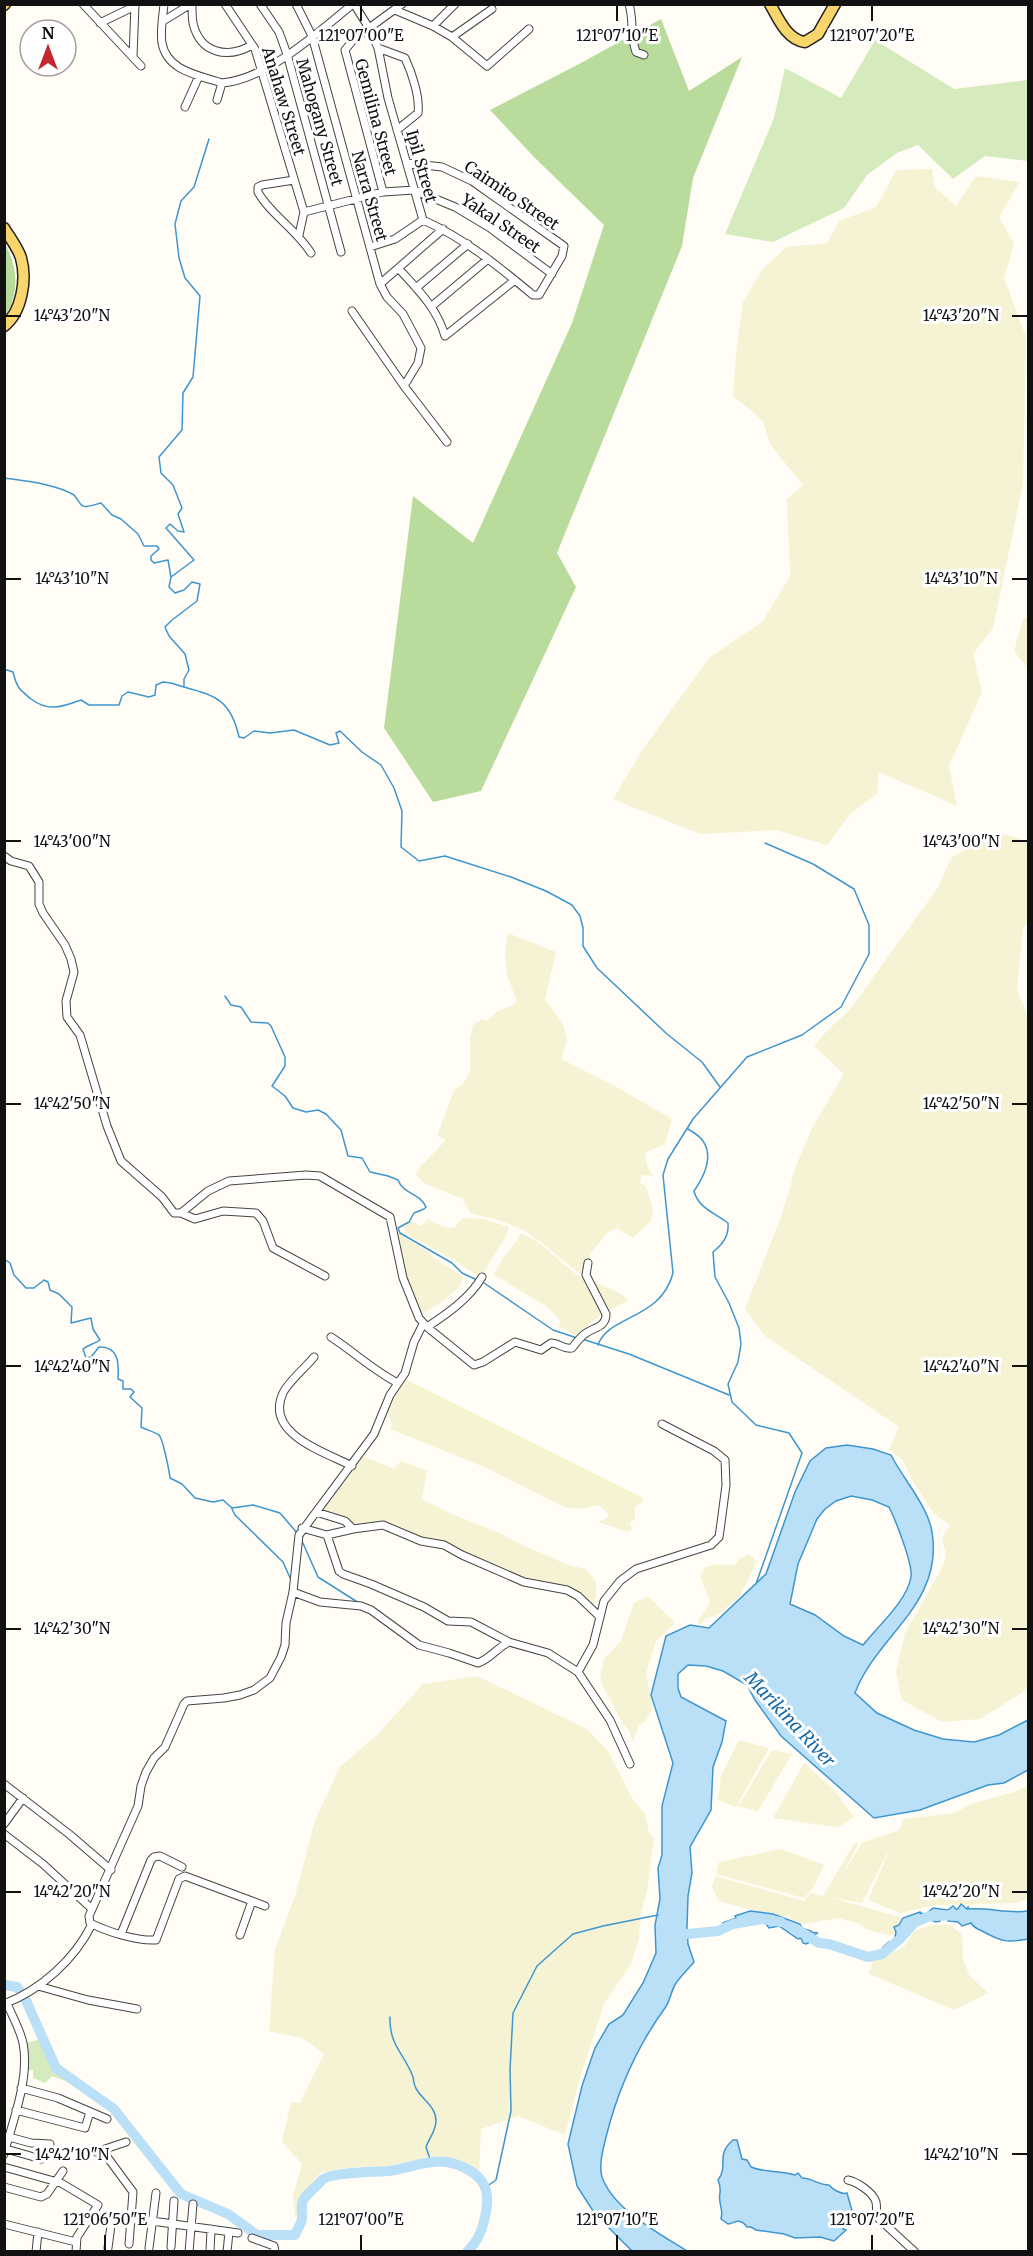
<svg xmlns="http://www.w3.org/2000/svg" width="1033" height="2256" font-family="Merriweather,serif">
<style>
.farmland{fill:#f6f3d4}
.green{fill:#d5ebbd}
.forest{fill:#b9dc9c}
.water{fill:#b9e0f7;stroke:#3f96cf;stroke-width:1.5;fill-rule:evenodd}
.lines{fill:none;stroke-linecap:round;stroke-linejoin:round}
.stream{stroke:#3f96cf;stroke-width:1.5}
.river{stroke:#b9e0f7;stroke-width:10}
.street-casing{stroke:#444;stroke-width:9}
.primary-casing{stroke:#222;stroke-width:13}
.street{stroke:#fff;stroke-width:7}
.primary{stroke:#f9d66b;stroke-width:10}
.ticks{fill:none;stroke:#111;stroke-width:2}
.labels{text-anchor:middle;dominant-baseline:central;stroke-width:6;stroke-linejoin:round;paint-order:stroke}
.street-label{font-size:16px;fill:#111;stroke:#fff}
.water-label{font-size:18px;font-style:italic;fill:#1768a6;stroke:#fff}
.ticks-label{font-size:15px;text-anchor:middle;fill:#111;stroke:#fff;stroke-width:6;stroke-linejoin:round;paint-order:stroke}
</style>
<rect width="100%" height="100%" fill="#fffdf5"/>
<path class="farmland" d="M 932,169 L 935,187 L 956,206 L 976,176 L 1020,182 L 999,217 L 1014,244 L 1004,278 L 1026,337 L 1023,484 L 993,628 L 973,654 L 982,692 L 949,766 L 957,806 L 879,772 L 877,794 L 850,814 L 827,845 L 776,830 L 700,834 L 613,799 L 643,749 L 709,658 L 763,621 L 790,576 L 787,499 L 803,485 L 770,444 L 763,421 L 733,396 L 736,353 L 743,302 L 762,270 L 786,247 L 827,243 L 839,221 L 876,207 L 896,170 Z
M 1028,616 L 1028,668 L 1014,651 L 1023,619 Z
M 1002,834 L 1028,841 L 1028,923 L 1023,927 L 1017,990 L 1028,1017 L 1028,1686 L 1023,1692 L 980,1719 L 942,1722 L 902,1700 L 896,1672 L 905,1633 L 944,1564 L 946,1554 L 942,1538 L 950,1525 L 934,1514 L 912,1480 L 903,1460 L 889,1449 L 899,1427 L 765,1336 L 745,1309 L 782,1214 L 796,1166 L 812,1128 L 844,1074 L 814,1046 L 825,1033 L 851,1008 L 937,889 L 951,858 L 989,835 Z
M 508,933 L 556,952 L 545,999 L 563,1025 L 567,1039 L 561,1059 L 615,1086 L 672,1119 L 665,1144 L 645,1153 L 648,1168 L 653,1176 L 642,1175 L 640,1183 L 646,1186 L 653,1209 L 651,1221 L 633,1238 L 617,1228 L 608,1232 L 590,1254 L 589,1278 L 576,1271 L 542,1243 L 525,1231 L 501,1221 L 470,1213 L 463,1199 L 425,1184 L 416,1175 L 420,1167 L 446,1140 L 437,1136 L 454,1090 L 463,1084 L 470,1071 L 470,1039 L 473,1025 L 482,1019 L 487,1021 L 498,1011 L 515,1004 L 516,999 L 507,974 L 505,952 Z
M 469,1218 L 483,1219 L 509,1227 L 506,1236 L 482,1275 L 475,1274 L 449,1257 L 411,1237 L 402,1227 L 411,1221 L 421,1226 L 428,1219 L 441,1226 L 451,1228 L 456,1226 L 462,1219 Z
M 394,1228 L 402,1236 L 429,1252 L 432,1257 L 457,1272 L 463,1277 L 460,1286 L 443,1301 L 417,1317 L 397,1271 Z
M 521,1233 L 538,1242 L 577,1275 L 618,1292 L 629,1300 L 605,1312 L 575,1335 L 558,1326 L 561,1321 L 546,1306 L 494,1275 L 502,1259 L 510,1250 Z
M 407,1380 L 643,1498 L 640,1504 L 635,1507 L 635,1519 L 630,1523 L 632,1529 L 628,1532 L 598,1522 L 607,1518 L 608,1513 L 598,1505 L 580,1509 L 564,1507 L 484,1467 L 390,1429 L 392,1423 L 386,1411 L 400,1382 Z
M 358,1454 L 394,1469 L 401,1461 L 427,1471 L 422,1499 L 452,1514 L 502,1534 L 516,1542 L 568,1565 L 586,1569 L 596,1582 L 596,1598 L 592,1606 L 558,1589 L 529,1584 L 437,1543 L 395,1531 L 376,1521 L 360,1528 L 346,1523 L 332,1513 L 318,1507 Z
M 749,1554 L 757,1562 L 740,1595 L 718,1615 L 706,1618 L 701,1625 L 697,1622 L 706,1610 L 710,1601 L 700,1576 L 705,1567 L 717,1564 L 734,1565 L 741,1558 Z
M 648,1596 L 675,1623 L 656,1641 L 646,1674 L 653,1708 L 645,1722 L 639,1725 L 633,1742 L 629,1730 L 623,1724 L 603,1687 L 600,1678 L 604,1659 L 621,1641 L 634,1603 Z
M 477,1676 L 587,1729 L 608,1751 L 632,1798 L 645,1814 L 649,1832 L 654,1839 L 647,1892 L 640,1917 L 639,1938 L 631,1964 L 605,2002 L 581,2074 L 565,2135 L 518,2116 L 481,2129 L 479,2172 L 470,2167 L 444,2159 L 423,2159 L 387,2166 L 345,2168 L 320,2173 L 302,2196 L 295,2219 L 293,2196 L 302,2164 L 282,2142 L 291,2102 L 300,2103 L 324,2054 L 302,2038 L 269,2031 L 275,1949 L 296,1893 L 315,1820 L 340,1767 L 378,1734 L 423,1684 Z
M 739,1740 L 769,1748 L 736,1807 L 718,1800 L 721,1776 Z
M 772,1750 L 792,1754 L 758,1811 L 738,1806 Z
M 804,1763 L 834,1790 L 854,1817 L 842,1825 L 835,1827 L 773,1818 Z
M 1028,1786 L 1028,1899 L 1016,1903 L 935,1905 L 900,1913 L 868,1900 L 892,1844 L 862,1903 L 829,1897 L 910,1920 L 891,1936 L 866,1929 L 860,1924 L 838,1918 L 804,1924 L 791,1919 L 790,1915 L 779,1918 L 719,1901 L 712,1887 L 715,1876 L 804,1901 L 811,1893 L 823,1896 L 854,1844 L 859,1843 L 842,1875 L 862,1843 L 899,1830 L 903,1819 L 954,1813 L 973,1803 L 1011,1793 Z
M 781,1849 L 824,1865 L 813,1888 L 804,1898 L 716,1874 L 719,1862 Z
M 932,1925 L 950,1925 L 962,1934 L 963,1958 L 969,1975 L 988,1993 L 954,2010 L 869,1974 L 873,1960 L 904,1947 L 914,1931 Z"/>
<path class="green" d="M 875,40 L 954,89 L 1028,80 L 1028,161 L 985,156 L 953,179 L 918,145 L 897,153 L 867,175 L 844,208 L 773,242 L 725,234 L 774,118 L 785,68 L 841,98 Z
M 40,2039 C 47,2056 51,2067 67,2078 L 65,2081 L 52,2076 L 45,2083 L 33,2078 L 33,2070 L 27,2070 L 27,2043 Z"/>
<path class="forest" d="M 661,19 L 689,91 L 742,57 L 693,178 L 682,246 L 557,553 L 576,587 L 481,791 L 433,802 L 384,728 L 413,496 L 473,543 L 572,323 L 604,225 L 534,157 L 490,110 L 579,64 Z
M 4,243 C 18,264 20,294 5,316 Z"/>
<path class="water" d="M 847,1445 L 873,1449 L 891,1455 C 903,1479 928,1506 932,1532 C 944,1604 876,1636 855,1693 L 877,1713 L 914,1730 L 943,1739 L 974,1742 L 999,1735 L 1028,1720 L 1028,1770 L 1004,1783 L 988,1785 L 920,1810 L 874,1818 L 781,1736 L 755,1700 L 747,1685 L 723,1671 L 706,1666 L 688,1665 L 678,1674 L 678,1688 L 681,1697 L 726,1721 L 722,1742 L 713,1767 L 711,1810 L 690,1847 L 692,1873 L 688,1896 L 687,1927 L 688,1944 L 694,1962 C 688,1969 681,1976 676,1983 C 671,1991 670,2001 665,2008 C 636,2048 618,2089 606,2137 C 603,2150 597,2169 604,2182 C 618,2212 660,2234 687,2251 L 632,2251 L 595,2214 L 577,2186 L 568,2144 L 582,2086 L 595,2048 L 609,2024 L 623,2015 L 643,1983 L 656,1953 L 655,1925 L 660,1899 L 658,1868 L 662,1855 L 662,1806 L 673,1763 L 651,1695 L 666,1636 L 690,1625 L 709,1628 L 766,1574 L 795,1492 L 810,1461 L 826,1448 ZM 851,1496 L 872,1500 L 889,1507 C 895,1519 913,1564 911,1577 C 907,1601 878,1626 863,1645 L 844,1636 L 815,1615 L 790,1604 L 798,1564 L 817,1519 L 825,1509 L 836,1501 Z
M 961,1904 L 967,1909 L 968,1907 L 969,1909 C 988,1907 1008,1914 1028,1911 L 1028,1939 C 1007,1943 1002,1942 982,1931 C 978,1929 974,1928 971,1923 L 962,1926 L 958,1922 L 948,1921 L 951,1918 L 945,1913 L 938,1918 L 940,1921 L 936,1922 L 921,1916 L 904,1930 L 896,1947 L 890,1945 L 882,1948 L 889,1942 L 894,1942 L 896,1932 L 894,1927 L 899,1925 L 903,1918 L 920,1912 L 921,1915 L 922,1913 L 925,1915 L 933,1908 L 948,1910 L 953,1906 L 957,1910 Z
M 750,1911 L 773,1914 L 800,1924 L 802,1928 L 811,1931 L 810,1932 L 818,1933 L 810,1936 L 810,1942 L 806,1944 L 803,1943 L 801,1938 L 798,1939 L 779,1926 L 769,1928 L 766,1924 L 770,1921 L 760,1918 L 756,1921 L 747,1922 L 745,1920 L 738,1921 L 725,1927 L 723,1923 L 736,1918 L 735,1916 Z
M 733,2140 L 737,2140 L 742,2159 L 747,2160 L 751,2167 C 765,2173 780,2170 795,2175 L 798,2173 L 802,2178 C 812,2178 818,2185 829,2185 C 832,2189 842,2195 847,2193 L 853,2214 L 853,2217 L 847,2220 L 848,2224 L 843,2229 L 846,2230 L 834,2241 L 820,2237 L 795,2238 L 784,2234 L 756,2230 L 751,2227 L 747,2227 C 740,2217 735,2223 728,2224 L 721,2219 C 723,2210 721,2211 720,2202 C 718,2192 723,2192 718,2180 C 729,2166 715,2155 733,2140 Z"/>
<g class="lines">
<path class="stream" d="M 209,139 L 194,187 L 181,201 L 175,224 L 179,258 L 185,278 L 200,296 L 193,377 L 183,393 L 182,430 L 159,457 L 161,473 L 173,485 L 182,508 L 178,514 L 184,532 L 178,531 L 170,524 L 166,528 L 194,560 L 171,577 L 169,587 L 175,593 L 184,590 L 192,582 L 200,584 L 197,601 L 172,620 L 165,627 L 169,636 L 185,654 L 189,670 L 184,679 L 184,687 C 217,696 231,701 239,737 L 244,738 L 254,731 L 270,733 L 294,730 L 330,745 L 339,743 L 336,733 L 340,731 L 362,752 L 381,765 L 394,788 L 402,811 L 401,847 L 419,861 L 445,856 L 511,877 L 546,891 L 572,905 L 580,916 L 583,928 L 583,946 L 597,968 L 667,1034 L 702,1062 L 720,1087
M 4,478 C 25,481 56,484 74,495 C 77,498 79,504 83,506 C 86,508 96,504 101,503 L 112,515 L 121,519 L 138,534 L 144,546 L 157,546 L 159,549 L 151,556 L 151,560 L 154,563 L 168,560 L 171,577
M 4,671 L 7,670 L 13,672 C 17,688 19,689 31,699 C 48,712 62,707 81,700 L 89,705 L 119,705 L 122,696 L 128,692 L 149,697 L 155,695 L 156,685 L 163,682 L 171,683 L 184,687
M 225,996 L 231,1005 L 241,1007 L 251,1022 L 268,1023 L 271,1026 L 285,1057 L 285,1066 L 272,1086 L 285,1096 L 293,1108 L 306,1112 L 318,1110 L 326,1114 L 341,1130 L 348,1156 L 362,1158 L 370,1172 L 388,1176 L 398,1180 C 403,1194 420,1193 426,1207 L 424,1209 L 414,1213 L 409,1222 L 398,1228 L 400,1233 L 452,1263 L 462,1273 L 477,1280
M 688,1129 C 693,1132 700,1136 703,1141 C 714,1157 703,1178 694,1191 C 698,1208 715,1213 728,1223 C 729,1236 723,1244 713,1252 L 715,1277 L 729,1303 L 739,1328 L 741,1344 L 738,1362 L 728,1384 L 732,1402 L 756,1425 L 789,1433 L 802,1453 L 756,1584
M 4,1259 L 10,1263 L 14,1275 L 26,1288 L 34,1288 L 44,1280 L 48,1282 L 50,1290 L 59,1294 L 72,1307 L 71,1323 L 91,1318 L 93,1329 L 100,1340 C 94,1344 88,1345 83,1349 L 86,1358 L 91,1357 L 99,1347 C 119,1346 119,1364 118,1379 L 123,1381 L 123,1389 L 131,1389 L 134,1392 L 130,1397 L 142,1408 L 141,1427 C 147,1430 155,1432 159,1435 C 163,1439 169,1470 170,1478 L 182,1484 L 195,1498 L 213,1502 L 223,1500 L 232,1508 L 253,1505 L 280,1513 L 298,1534
M 484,1283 L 553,1330 L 577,1338
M 582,1339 L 629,1354 L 729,1395
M 598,1345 C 608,1315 661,1320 673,1273 L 663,1175 L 668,1159 L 693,1119 L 747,1057 L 802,1035 L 841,1007 L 869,954 L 869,925 L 854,889 L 813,864 L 765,843
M 232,1509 L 235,1515 L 283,1562 L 291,1580
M 302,1541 L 318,1577 L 359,1603
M 444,1655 L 454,1658
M 390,2017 C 389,2046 405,2054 413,2077 C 414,2082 414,2086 417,2090 C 424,2101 436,2107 436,2121 C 436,2131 429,2138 426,2147 L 431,2162
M 486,2187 L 496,2180 L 511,2111 L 510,2070 L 513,2013 L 537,1966 L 573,1934 L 603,1926 L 658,1915"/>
<path class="river" d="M 798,1930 L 819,1943 L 829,1944 L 868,1957 L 882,1954 L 901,1938 L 915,1922 L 930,1916 L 959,1915
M 677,1935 L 718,1931 L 733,1924 L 762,1919 L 781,1922
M 4,1985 L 17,1987 L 24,1996 L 56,2068 L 114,2109 L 181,2194 L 228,2214 L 257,2235 L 295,2235 C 297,2230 301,2224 302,2219 C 302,2213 301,2205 303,2200 C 307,2194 317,2186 322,2180 C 330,2172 376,2172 389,2171 C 421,2166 441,2152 472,2172 C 487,2182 489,2195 486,2212 C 483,2228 479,2240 467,2252"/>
<defs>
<path id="street" d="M 83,4 L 141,66
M 164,4 C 163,16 160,31 162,43 C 167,71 198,75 222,83
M 192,4 C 192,11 192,17 193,23 C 200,54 228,59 252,45
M 225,4 L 255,49 L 304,212 L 299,235
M 260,4 L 279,32 L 287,54 L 341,252
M 296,4 L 312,36 L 380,284 L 387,297 L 403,314 L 421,348 L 418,363 L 404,386
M 354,4 L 369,28 L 378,48 L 388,98 L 423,220 C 464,238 498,266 533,295 L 539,295 L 562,256 L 564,246 L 472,181 L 442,167 L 407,163
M 629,4 C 634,21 630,36 636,52 L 644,55
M 395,10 L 433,26 L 452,37 L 487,66 L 529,29
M 163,21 L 191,4
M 100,23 L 135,6
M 433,26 L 455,4
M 452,37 L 492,9
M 378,48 L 405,58 C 412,73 420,97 418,113 L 397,130
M 133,57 L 135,4
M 217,100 L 222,83 C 268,79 318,32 353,4
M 185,107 L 199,76
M 294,180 L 262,185 L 258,187 L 258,192 C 269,213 297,230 311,253
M 383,192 L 345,50 L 354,39 L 402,4
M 304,212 L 383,192 L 414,190 L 455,207 L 490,228 L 552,274
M 370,247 L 395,239 L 423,220
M 399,269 C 418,290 437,308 445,336 L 515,280
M 380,284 L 443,229
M 416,288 L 468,244
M 432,306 L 488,259
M 352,311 L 404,386 L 447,442
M 4,856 L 11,861 L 29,866 L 39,882 L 39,904 L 43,913 L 65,945 L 71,959 L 74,972 L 66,1001 L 67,1017 L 80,1035 L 107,1126 L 121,1161 L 162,1197 L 174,1213 L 181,1213 L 208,1191 L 229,1181 L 306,1175 L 320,1176 L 390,1217 L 403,1278 L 419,1318 L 427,1327 L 474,1365 L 483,1362 L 515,1342 L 541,1350 L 551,1343 C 559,1343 564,1350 572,1348 C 576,1343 580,1337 586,1333 C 595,1327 606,1327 606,1314 L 586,1275 L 588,1263
M 181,1213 L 195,1219 L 223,1211 L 256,1213 L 263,1221 L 273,1248 L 325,1276
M 427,1327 C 447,1314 470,1298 482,1277
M 331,1337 C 354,1352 374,1371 398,1383
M 314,1357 C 306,1367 288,1382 283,1393 C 264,1434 325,1452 352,1466
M 316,1512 L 345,1521 L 353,1529
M 302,1528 L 327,1535 L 353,1529 L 383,1525 L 421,1541 L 444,1545 L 462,1555 L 524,1582 L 567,1590 L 578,1596 L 599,1616
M 327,1535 L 339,1571 L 343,1574 L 371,1584 L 424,1607 L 448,1621 L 471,1622 L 509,1642
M 293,1592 L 320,1602 L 361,1606 L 371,1610 L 419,1645 L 449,1653 L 478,1663 C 490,1659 498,1647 509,1642 L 548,1653 L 578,1672 L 610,1720 L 630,1764
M 578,1672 L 593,1645 L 604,1601 L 620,1581 L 636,1569 L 711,1545 L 719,1537 L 721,1523 L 726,1485 L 725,1460 L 714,1451 L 662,1424
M 4,1784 L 69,1834 L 111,1870
M 4,1824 L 23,1798
M 4,1834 L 43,1864 L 92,1909
M 252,1901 L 265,1906
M 121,1934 L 151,1860 L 154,1857 L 160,1856 L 182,1867
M 240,1935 L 252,1901 L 185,1876 L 179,1879 L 156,1940 C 136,1941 108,1932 90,1923 L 89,1916 L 138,1806 L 141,1786 L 146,1772 L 154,1758 L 165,1747 L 184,1704 L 187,1701 L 224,1698 L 240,1695 L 254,1690 L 270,1678 L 281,1657 L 285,1645 L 286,1623 L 293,1592 L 299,1535 L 374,1434 L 390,1395 L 405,1373 L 414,1342 L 423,1324
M 38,1986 L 88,2000 L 137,2009
M 4,2004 C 41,1990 75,1959 92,1924
M 21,2088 L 58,2098 L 107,2119
M 16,2110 L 85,2128 L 90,2112
M 9,2137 L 31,2143 L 50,2144
M 6,2149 L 41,2159
M 102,2150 L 133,2192 L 129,2244
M 96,2152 L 126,2142
M 4,2154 C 13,2120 30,2078 23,2043 C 20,2029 12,2016 7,2003
M 4,2167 L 61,2183 L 98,2205 L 77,2237 L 76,2252
M 848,2180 C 857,2182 873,2192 876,2202 C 877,2207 876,2212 877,2217 L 915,2252
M 4,2187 L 41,2197 L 47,2194 L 63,2171
M 92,2216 L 152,2221 L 238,2233
M 4,2224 L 76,2242
M 252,2238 L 274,2246 L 275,2252
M 171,2247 L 174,2201
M 108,2248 L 112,2218
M 149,2248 L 156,2193
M 36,2252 L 38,2232
M 189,2252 L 193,2204
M 210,2252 L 211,2229
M 227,2252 L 229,2232"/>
<path id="primary" d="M 770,4 C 778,18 787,40 805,42 L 818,34 L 835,4
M 4,5 L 5,4
M 4,228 C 10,238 18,248 21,258 C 27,279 22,312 4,326"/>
</defs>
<use href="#street" class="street-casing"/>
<use href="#primary" class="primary-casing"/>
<use href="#street" class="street"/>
<use href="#primary" class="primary"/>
</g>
<path class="ticks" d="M 361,6 L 361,21M 617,6 L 617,21M 872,6 L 872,21M 6,316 L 21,316M 1012,316 L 1027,316M 6,579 L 21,579M 1012,579 L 1027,579M 6,841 L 21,841M 1012,841 L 1027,841M 6,1104 L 21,1104M 1012,1104 L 1027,1104M 6,1366 L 21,1366M 1012,1366 L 1027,1366M 6,1629 L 21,1629M 1012,1629 L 1027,1629M 6,1892 L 21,1892M 1012,1892 L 1027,1892M 6,2154 L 21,2154M 1012,2154 L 1027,2154M 105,2235 L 105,2250M 361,2235 L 361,2250M 617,2235 L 617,2250M 872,2235 L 872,2250"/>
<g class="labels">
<g class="street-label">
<text transform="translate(284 101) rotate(73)">Anahaw Street</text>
<text transform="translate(376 117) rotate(75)">Gemilina Street</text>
<text transform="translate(320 122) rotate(74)">Mahogany Street</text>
<text transform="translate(422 166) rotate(74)">Ipil Street</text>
<text transform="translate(512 195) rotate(34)">Caimito Street</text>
<text transform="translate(370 196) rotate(74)">Narra Street</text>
<text transform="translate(501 223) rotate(34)">Yakal Street</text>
</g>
<g class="water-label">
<text transform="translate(790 1719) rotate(47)">Marikina River</text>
</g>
</g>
<g class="ticks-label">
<text x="361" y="41">121°07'00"E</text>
<text x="617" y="41">121°07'10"E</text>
<text x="872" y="41">121°07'20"E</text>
<text x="72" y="321">14°43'20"N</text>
<text x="961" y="321">14°43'20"N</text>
<text x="72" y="584">14°43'10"N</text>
<text x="961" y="584">14°43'10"N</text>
<text x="72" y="847">14°43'00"N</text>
<text x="961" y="847">14°43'00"N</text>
<text x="72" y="1109">14°42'50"N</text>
<text x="961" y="1109">14°42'50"N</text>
<text x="72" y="1372">14°42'40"N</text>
<text x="961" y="1372">14°42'40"N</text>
<text x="72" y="1634">14°42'30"N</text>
<text x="961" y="1634">14°42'30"N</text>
<text x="72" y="1897">14°42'20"N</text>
<text x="961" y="1897">14°42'20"N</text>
<text x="72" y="2160">14°42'10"N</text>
<text x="961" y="2160">14°42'10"N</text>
<text x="105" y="2225">121°06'50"E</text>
<text x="361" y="2225">121°07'00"E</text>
<text x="617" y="2225">121°07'10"E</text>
<text x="872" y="2225">121°07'20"E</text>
</g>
<rect width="1033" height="2256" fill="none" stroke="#111111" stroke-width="12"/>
<g transform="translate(48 48)"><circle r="28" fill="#ffffff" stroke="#a0a0a0" stroke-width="1.5"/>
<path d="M0-4.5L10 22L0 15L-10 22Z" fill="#c4262e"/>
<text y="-9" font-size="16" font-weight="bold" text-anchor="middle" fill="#111111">N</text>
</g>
</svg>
